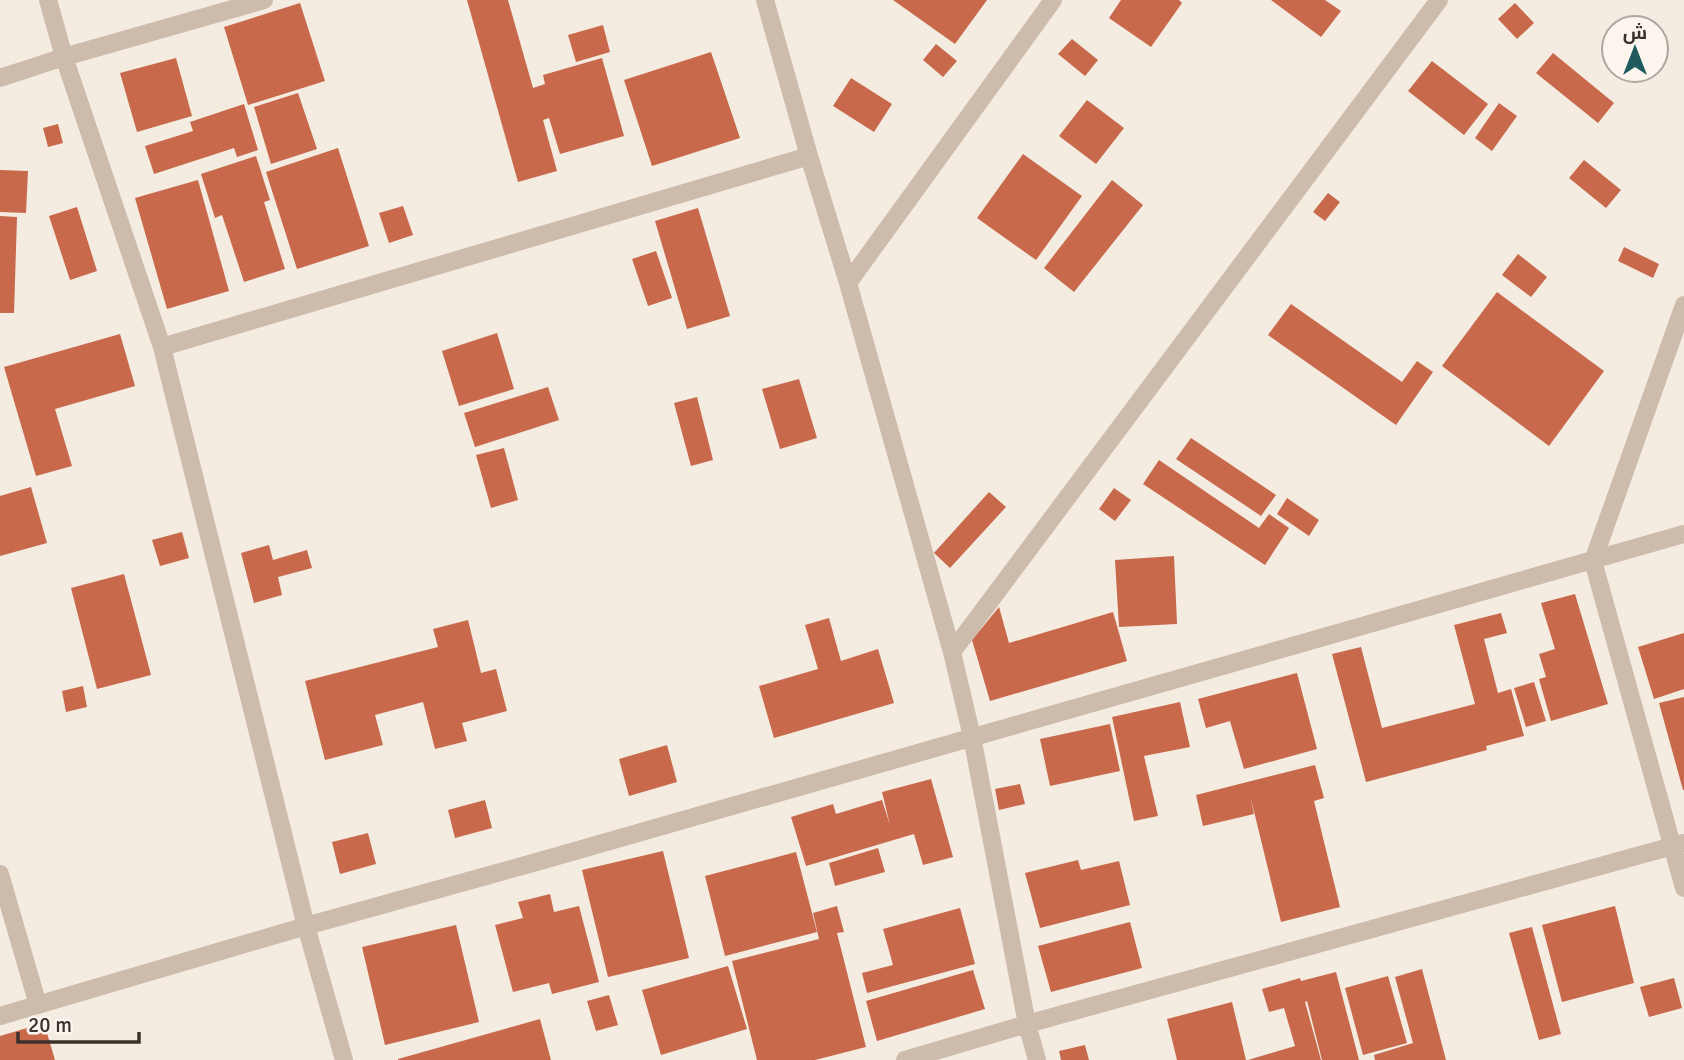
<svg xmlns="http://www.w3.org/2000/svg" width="1684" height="1060" font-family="Signika,Cairo,sans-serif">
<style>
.building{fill:#c8694b}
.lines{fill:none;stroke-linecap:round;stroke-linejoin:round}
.minor{stroke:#cdbbac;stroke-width:18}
</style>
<rect width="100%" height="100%" fill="#f4ebe1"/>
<path class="building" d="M 467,0 L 508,0 L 533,88 L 545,84 L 543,75 L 602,58 L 624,136 L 560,154 L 549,118 L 543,120 L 557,171 L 518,182 Z
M 893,0 L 987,0 L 955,44 Z
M 1121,0 L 1179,0 L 1182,3 L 1151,47 L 1109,18 Z
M 1271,0 L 1325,0 L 1341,11 L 1321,37 Z
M 300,3 L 325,81 L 248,105 L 224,27 Z
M 1515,3 L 1534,23 L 1517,39 L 1498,19 Z
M 603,25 L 610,52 L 576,62 L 568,35 Z
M 1072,39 L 1098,60 L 1085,76 L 1058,54 Z
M 936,44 L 957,61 L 943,77 L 923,60 Z
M 711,52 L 740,138 L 652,166 L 624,80 Z
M 1553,53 L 1614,103 L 1598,123 L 1536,73 Z
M 176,58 L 192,116 L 137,132 L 120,73 Z
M 1432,61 L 1488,104 L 1464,135 L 1408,91 Z
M 851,78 L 892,104 L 874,132 L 833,106 Z
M 298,93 L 317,149 L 271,164 L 254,107 Z
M 1087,100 L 1124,128 L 1096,164 L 1059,136 Z
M 1499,103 L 1517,116 L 1492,151 L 1475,138 Z
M 244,104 L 258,150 L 237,157 L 234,148 L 154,174 L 145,146 L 193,131 L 190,122 Z
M 58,124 L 63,143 L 48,147 L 43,128 Z
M 338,148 L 369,246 L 297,269 L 266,172 Z
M 1023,154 L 1082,196 L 1036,260 L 977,218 Z
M 256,156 L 270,200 L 264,202 L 285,269 L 244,282 L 222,215 L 215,218 L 201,174 Z
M 1584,160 L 1621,190 L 1606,208 L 1569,178 Z
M 0,170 L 28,171 L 26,213 L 0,212 Z
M 198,180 L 229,291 L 167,309 L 135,198 Z
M 1112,180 L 1143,205 L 1074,292 L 1044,268 Z
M 1328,193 L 1340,202 L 1325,221 L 1313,212 Z
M 403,206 L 413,235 L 389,243 L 379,213 Z
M 77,207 L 97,271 L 70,280 L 49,216 Z
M 698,208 L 730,316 L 687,329 L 655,221 Z
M 0,216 L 17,217 L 14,313 L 0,313 Z
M 1624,247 L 1659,264 L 1653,278 L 1618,261 Z
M 656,251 L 672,298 L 648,306 L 632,259 Z
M 1518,254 L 1547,277 L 1531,297 L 1502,275 Z
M 1497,292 L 1604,371 L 1549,446 L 1442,366 Z
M 1291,304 L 1402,382 L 1417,361 L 1433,372 L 1396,425 L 1268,335 Z
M 497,333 L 514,389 L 459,406 L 442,351 Z
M 120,334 L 135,386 L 55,409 L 72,466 L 36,476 L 4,367 Z
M 799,379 L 817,438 L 780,449 L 762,389 Z
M 548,387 L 559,420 L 475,447 L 464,413 Z
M 697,397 L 713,460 L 691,466 L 674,403 Z
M 1191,438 L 1276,495 L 1261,516 L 1176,459 Z
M 504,448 L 518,500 L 491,508 L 476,455 Z
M 1159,460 L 1259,528 L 1269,514 L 1289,528 L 1265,565 L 1143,484 Z
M 31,487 L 47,543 L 0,556 L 0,496 Z
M 1114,488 L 1131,500 L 1115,521 L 1099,509 Z
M 989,492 L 1006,507 L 950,568 L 934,553 Z
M 1287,498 L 1319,520 L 1309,536 L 1277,514 Z
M 182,532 L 189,558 L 160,566 L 152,540 Z
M 269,545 L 273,560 L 307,550 L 312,568 L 278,577 L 282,595 L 254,603 L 241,553 Z
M 1174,556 L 1177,624 L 1119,627 L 1115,560 Z
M 124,574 L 151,675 L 97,689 L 71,588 Z
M 1575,594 L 1608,704 L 1551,721 L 1539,679 L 1546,677 L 1539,654 L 1555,649 L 1541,603 Z
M 999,607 L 1009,643 L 1113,612 L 1127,661 L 990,701 L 972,640 Z
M 1501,613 L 1507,633 L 1484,639 L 1498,693 L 1511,689 L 1524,736 L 1486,746 L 1487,750 L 1366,782 L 1332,654 L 1361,647 L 1382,728 L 1475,704 L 1454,625 Z
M 829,618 L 841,661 L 878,649 L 894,703 L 774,738 L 759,686 L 818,669 L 805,625 Z
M 468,620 L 481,673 L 496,669 L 507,711 L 462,723 L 467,741 L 435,749 L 423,702 L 375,715 L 383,745 L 325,760 L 305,681 L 438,647 L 433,629 Z
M 1684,633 L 1684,689 L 1654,699 L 1638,647 Z
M 1297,673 L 1317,749 L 1244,769 L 1230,721 L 1206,728 L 1198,699 Z
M 1534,682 L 1546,721 L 1526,727 L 1514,688 Z
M 83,686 L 87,707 L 66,712 L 62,691 Z
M 1684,697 L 1684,790 L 1683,790 L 1659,703 Z
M 1180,702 L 1190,747 L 1144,756 L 1158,816 L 1134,821 L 1112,717 Z
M 1110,724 L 1120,771 L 1050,786 L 1040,739 Z
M 667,745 L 677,782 L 629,796 L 619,759 Z
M 1315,765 L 1324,798 L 1314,801 L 1340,907 L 1281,922 L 1250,795 L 1254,814 L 1203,826 L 1196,795 Z
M 931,779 L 953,857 L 923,865 L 914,834 L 806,866 L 791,817 L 833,804 L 836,814 L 882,800 L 890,825 L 882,792 Z
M 1020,784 L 1025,804 L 999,810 L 995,789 Z
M 485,800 L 492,828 L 455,838 L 448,810 Z
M 368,833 L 376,864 L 340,874 L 332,842 Z
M 878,848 L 885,872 L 835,886 L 829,863 Z
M 663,851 L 689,958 L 608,977 L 582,870 Z
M 796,852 L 817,932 L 725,956 L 705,876 Z
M 1078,860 L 1081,870 L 1119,861 L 1130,905 L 1040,928 L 1025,873 Z
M 550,894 L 554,912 L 579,906 L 599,982 L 552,994 L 549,983 L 513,992 L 495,925 L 523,918 L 518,902 Z
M 837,906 L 844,932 L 837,933 L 866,1047 L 815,1060 L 757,1060 L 732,961 L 819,939 L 813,913 Z
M 1615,906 L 1634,983 L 1562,1002 L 1542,925 Z
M 960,908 L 975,964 L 867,993 L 862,973 L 893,965 L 883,929 Z
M 1130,922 L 1142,968 L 1051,992 L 1038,946 Z
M 456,925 L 479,1022 L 385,1045 L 362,947 Z
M 1532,927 L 1561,1034 L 1539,1040 L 1509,933 Z
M 728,966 L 747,1029 L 661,1055 L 642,990 Z
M 1422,969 L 1446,1060 L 1375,1060 L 1374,1055 L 1413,1043 L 1395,977 Z
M 973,970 L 985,1009 L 877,1041 L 866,1001 Z
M 1336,972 L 1359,1060 L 1322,1060 L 1307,1001 L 1305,1002 L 1321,1060 L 1248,1060 L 1295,1046 L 1284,1008 L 1269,1012 L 1262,989 L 1300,978 L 1301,981 Z
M 1388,976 L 1407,1043 L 1363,1055 L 1345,988 Z
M 1674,978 L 1682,1008 L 1649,1017 L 1640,987 Z
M 609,995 L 618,1025 L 596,1031 L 587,1001 Z
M 1232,1002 L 1246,1060 L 1177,1060 L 1167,1019 Z
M 540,1019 L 551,1060 L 398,1060 L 398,1059 Z
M 44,1023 L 55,1060 L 0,1060 L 0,1036 Z
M 1085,1045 L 1089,1060 L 1061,1060 L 1059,1051 Z"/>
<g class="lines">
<path class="minor" d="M 48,0 L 64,57 L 162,347 L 306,926 L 344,1060
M 765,0 L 809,156 L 848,283 L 952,652 L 972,737 L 1027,1024 L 1037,1060
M 0,78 L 64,57 L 264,0
M 848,283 L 1053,0
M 1684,305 L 1593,561 L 1684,888
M 162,347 L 809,156
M 952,652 L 1439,0
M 0,874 L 38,1005
M 0,1016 L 306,926 L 540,861 L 1684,534
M 905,1060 L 1027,1024 L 1684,843"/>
</g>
<g transform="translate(1635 49)"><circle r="33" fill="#fbf5ee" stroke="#aea6a0" stroke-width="2"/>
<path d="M0-5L12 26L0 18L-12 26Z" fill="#1f5a5e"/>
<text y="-10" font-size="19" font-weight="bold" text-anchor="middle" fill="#3b302b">ش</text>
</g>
<path d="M18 1032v10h121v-10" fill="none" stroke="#3b302b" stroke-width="3.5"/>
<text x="28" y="1032" font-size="21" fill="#3b302b" stroke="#fbf5ee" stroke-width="5" paint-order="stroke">20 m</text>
</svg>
